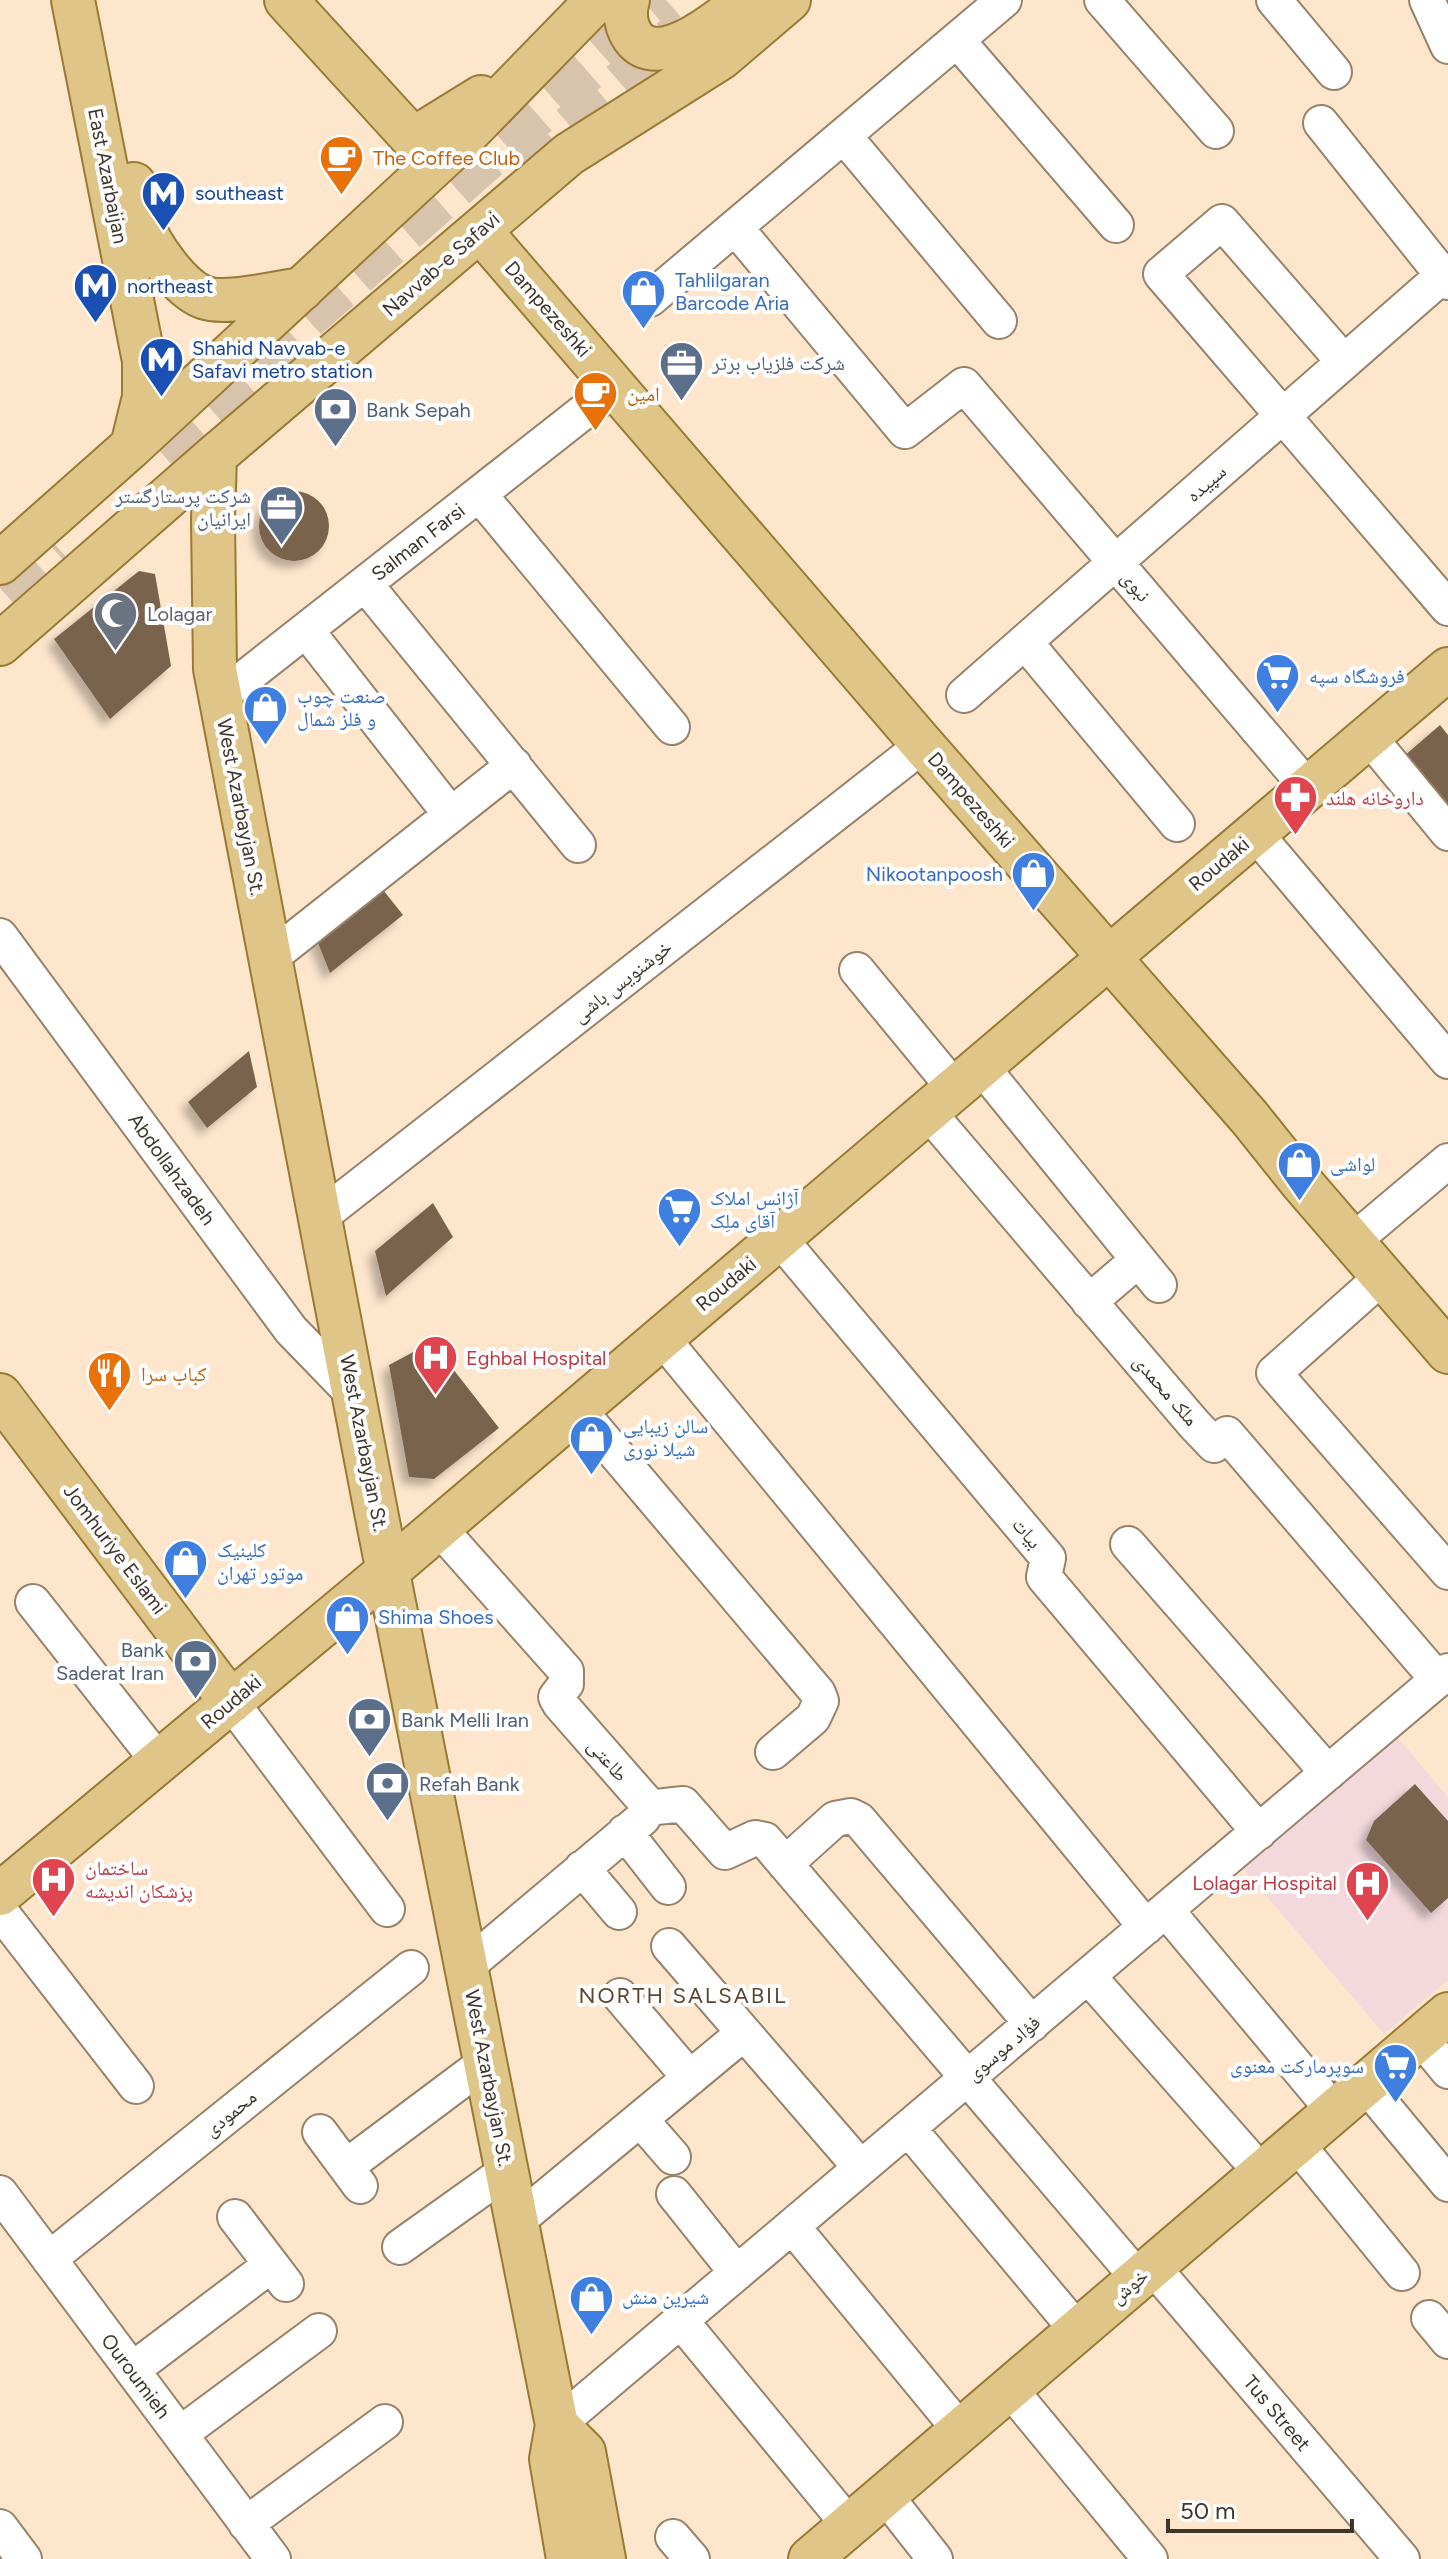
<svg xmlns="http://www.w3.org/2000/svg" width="1448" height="2559" font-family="Figtree,'Noto Naskh Arabic',sans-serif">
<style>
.medical{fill:#f4d9dc}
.building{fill:#79644e;filter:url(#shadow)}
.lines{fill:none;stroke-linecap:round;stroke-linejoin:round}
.highway-tunnel{stroke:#d8c3ad;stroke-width:44;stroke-dasharray:44 22;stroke-linecap:butt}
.minor-casing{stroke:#97826b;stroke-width:38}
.major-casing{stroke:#9a7a33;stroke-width:46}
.minor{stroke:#fff;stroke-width:34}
.major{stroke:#e0c588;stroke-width:42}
.labels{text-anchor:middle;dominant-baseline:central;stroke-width:8;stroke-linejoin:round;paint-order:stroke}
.food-label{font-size:20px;fill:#c56008;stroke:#fff;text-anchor:start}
.street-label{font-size:20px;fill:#3e352b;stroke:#fff}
.transit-label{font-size:20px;fill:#164399;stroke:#fff;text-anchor:start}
.shop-label{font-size:20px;fill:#366cbe;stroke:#fff;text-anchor:start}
.service-label{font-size:20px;fill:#4e5e75;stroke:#fff;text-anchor:start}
.worship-label{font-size:20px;fill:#5b616d;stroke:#fff;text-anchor:start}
.health-label{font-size:20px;fill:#be3a42;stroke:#fff;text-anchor:start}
.neighbourhood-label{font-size:22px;letter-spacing:2px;fill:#5a4631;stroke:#fff}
</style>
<defs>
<filter id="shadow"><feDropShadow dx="-7" dy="7" stdDeviation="4" flood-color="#0004"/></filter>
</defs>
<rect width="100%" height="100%" fill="#fee6cd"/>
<path class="medical" d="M 1394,1733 L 1448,1797 L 1448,1980 L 1384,2034 L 1239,1864 Z"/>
<path class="building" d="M259 526a35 35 0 1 1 70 0a35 35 0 1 1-70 0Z
M 139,571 L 155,574 L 171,666 L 110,719 L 54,639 Z
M 1440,725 L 1448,735 L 1448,825 L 1396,763 Z
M 376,881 L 403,915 L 330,973 L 316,938 Z
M 249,1051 L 257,1087 L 207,1128 L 188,1102 Z
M 433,1203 L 453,1237 L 386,1296 L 375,1251 Z
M 432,1342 L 499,1428 L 434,1479 L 409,1477 L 389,1365 Z
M 1415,1784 L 1448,1821 L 1448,1898 L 1431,1913 L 1366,1840 L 1374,1821 Z"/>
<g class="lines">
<path class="highway-tunnel" d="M 521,170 L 684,29
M 158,449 L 666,0
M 0,588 L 53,542"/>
<defs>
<path id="minor" d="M 1102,0 L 1216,131
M 1274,0 L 1334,72
M 1427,0 L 1448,46
M 957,40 L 1116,225
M 1321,123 L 1448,282
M 844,136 L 999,321
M 735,227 L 905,431 L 964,385 L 1308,788
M 650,299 L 1004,0
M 1344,362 L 1222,222 L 1161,274 L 1448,608
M 479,494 L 672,727
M 365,584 L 578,845
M 306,630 L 451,815
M 1025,642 L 1177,824
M 220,695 L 246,677 L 615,387
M 964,695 L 1448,271
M 1369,737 L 1448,833
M 1255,833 L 1448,1061
M 0,936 L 291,1330 L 354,1395
M 270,958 L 514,765
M 857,970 L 955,1089
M 981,1066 L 1159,1285
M 928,1112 L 1194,1424 L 1214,1445 L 1227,1434 L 1438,1680
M 320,1217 L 923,745
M 779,1238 L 1048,1558 L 1044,1577 L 1259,1832
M 1353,1241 L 1448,1161
M 1383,1276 L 1274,1373 L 1448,1572
M 1089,1302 L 1138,1260
M 662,1338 L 1146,1927
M 578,1409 L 818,1693 L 821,1701 L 813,1718 L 773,1752
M 439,1528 L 566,1671 L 566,1684 L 556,1697 L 560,1704 L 644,1800 L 648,1808
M 1128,1544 L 1328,1773
M 33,1602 L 159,1762
M 231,1702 L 387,1909
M 648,1808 L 683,1804 L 725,1852 L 755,1838 L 765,1840 L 1138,2278
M 625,1832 L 668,1887
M 785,1864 L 835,1819 L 851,1816 L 859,1820 L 1032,2024
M 582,1868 L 619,1912
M 1166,1910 L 1334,2111
M 0,1911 L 136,2086
M 669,1946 L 861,2168
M 467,1966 L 643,1818 L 648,1808
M 1088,1976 L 1246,2155
M 620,1996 L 690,2078
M 1420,2037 L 1448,2071
M 1365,2084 L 1448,2184
M 640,2119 L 673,2157
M 908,2128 L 1077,2330
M 320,2132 L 360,2186
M 1296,2143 L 1402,2273
M 347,2166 L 486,2062
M 0,2193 L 273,2559
M 674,2194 L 737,2273
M 235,2217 L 286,2284
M 517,2221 L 744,2033
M 792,2226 L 960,2430
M 400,2247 L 508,2170
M 49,2259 L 411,1968
M 1152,2266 L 1402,2559
M 1429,2318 L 1448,2341
M 681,2321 L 849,2525
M 132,2370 L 271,2265
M 1009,2388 L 1150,2559
M 557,2425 L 1448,1671
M 180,2434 L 319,2331
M 885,2495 L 935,2559
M 246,2524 L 385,2422
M 0,2527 L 24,2559
M 673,2537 L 692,2559"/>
<path id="major" d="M 73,0 L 144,361 L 144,397 L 132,446
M 286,0 L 413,139 L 481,97
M 628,0 C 624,13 625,25 633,37 C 659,73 724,17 745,0
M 134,184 C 136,195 136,209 141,221 C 150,245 178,287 203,297 C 224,306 279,292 302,289
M 495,248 L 923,745 L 1249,1117 L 1301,1182 L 1448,1352
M 215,456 L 213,520 L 215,669 L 377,1517 L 557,2425 L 551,2459 L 568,2559
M 0,563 L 132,446 L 451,150 L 597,0
M 0,644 L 215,456 L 569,154 L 721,58 L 789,0
M 0,1395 L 231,1702
M 0,1894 L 389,1570 L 1448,669
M 557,2425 L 584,2452 L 604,2559
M 810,2559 L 1448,2014"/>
</defs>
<use href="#minor" class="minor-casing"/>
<use href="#major" class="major-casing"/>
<use href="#minor" class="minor"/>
<use href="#major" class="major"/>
</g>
<defs>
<symbol id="cafe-pin" viewBox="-11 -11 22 30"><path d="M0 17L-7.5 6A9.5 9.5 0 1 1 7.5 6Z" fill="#e8710a" stroke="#fff"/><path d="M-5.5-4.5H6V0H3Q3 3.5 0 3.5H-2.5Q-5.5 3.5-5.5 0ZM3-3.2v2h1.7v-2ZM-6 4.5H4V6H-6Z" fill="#fff"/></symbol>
<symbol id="metro-pin" viewBox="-11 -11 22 30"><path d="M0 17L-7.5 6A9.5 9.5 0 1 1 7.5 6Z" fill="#1a4fb4" stroke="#fff"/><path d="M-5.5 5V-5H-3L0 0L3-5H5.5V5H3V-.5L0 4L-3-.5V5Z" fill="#fff"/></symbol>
<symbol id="shop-pin" viewBox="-11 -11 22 30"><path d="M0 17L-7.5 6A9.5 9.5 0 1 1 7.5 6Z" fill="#3f7fe0" stroke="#fff"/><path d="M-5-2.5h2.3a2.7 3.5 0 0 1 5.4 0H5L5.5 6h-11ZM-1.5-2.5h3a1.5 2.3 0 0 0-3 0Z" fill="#fff"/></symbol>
<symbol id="office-pin" viewBox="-11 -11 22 30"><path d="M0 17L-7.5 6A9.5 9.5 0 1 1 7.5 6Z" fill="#5c6f8a" stroke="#fff"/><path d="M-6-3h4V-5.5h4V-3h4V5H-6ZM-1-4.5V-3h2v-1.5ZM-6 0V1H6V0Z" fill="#fff"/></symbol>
<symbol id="bank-pin" viewBox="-11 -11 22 30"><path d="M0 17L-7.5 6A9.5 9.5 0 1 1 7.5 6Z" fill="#5c6f8a" stroke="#fff"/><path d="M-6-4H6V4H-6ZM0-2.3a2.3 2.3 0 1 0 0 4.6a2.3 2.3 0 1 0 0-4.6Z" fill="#fff"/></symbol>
<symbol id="mosque-pin" viewBox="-11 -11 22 30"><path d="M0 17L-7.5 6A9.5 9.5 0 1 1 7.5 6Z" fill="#6b7280" stroke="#fff"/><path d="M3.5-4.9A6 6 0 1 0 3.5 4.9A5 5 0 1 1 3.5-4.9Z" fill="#fff"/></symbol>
<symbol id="supermarket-pin" viewBox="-11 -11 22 30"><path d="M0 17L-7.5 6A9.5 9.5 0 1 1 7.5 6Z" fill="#3f7fe0" stroke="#fff"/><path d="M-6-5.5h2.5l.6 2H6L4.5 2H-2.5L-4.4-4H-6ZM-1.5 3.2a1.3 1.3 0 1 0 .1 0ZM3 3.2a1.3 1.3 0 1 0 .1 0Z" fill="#fff"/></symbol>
<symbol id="pharmacy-pin" viewBox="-11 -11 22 30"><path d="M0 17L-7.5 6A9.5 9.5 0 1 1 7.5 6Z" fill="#e0444e" stroke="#fff"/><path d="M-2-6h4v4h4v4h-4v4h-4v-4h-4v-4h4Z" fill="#fff"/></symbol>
<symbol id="hospital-pin" viewBox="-11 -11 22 30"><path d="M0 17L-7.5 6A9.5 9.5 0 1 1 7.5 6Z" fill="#e0444e" stroke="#fff"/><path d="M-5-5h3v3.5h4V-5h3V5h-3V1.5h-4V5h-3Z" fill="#fff"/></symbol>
<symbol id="restaurant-pin" viewBox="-11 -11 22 30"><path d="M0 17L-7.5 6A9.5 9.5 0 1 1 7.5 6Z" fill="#e8710a" stroke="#fff"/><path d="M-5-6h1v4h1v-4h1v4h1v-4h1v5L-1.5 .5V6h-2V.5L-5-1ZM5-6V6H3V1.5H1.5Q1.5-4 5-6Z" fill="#fff"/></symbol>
</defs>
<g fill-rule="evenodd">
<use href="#cafe-pin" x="316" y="132" width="51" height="69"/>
<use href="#metro-pin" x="138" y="168" width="51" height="69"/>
<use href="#metro-pin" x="70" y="260" width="51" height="69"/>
<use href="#shop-pin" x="618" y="266" width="51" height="69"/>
<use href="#metro-pin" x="136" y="334" width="51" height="69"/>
<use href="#office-pin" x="656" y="338" width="51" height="69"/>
<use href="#cafe-pin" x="570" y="368" width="51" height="69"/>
<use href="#bank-pin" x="310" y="384" width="51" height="69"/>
<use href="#office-pin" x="256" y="482" width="51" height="69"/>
<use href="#mosque-pin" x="90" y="588" width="51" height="69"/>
<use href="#supermarket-pin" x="1252" y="650" width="51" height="69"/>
<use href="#shop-pin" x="240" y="682" width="51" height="69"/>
<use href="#pharmacy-pin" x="1270" y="772" width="51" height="69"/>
<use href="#shop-pin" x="1008" y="848" width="51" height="69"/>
<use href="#shop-pin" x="1274" y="1138" width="51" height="69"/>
<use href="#supermarket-pin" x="654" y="1184" width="51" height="69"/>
<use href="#hospital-pin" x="410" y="1332" width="51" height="69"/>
<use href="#restaurant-pin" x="84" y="1348" width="51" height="69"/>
<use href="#shop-pin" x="566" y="1412" width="51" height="69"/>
<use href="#shop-pin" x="160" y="1536" width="51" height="69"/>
<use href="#shop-pin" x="322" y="1592" width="51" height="69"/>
<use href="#bank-pin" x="170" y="1636" width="51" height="69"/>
<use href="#bank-pin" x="344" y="1694" width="51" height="69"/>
<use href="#bank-pin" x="362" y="1758" width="51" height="69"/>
<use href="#hospital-pin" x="28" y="1854" width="51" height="69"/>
<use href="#hospital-pin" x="1342" y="1858" width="51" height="69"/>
<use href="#supermarket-pin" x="1370" y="2040" width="51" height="69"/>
<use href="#shop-pin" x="566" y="2272" width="51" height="69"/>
</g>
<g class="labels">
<g class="food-label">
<text x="373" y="158">The Coffee Club</text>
<text x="627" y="394">امین</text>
<text x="141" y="1374">کباب سرا</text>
</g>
<g class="street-label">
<text transform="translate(108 176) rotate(79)">East Azarbaijan</text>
<text transform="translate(441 264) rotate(-41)">Navvab-e Safavi</text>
<text transform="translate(548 309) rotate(49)">Dampezeshki</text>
<text transform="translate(1206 483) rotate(-41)">سپیده</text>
<text transform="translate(418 542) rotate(-38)">Salman Farsi</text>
<text transform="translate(1136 586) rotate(50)">نبوی</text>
<text transform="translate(971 800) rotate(49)">Dampezeshki</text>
<text transform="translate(241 807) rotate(79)">West Azarbayjan St.</text>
<text transform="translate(1219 864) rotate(-40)">Roudaki</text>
<text transform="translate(622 981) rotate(-38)">خوشنویس باشی</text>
<text transform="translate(172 1169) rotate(54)">Abdollahzadeh</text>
<text transform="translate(726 1284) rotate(-40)">Roudaki</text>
<text transform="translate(1166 1390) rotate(49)">ملک محمدی</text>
<text transform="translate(364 1443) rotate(79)">West Azarbayjan St.</text>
<text transform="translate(1027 1533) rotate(50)">بیات</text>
<text transform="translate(115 1549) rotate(53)">Jomhuriye Eslami</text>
<text transform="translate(231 1702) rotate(-40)">Roudaki</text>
<text transform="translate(608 1760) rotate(49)">طاعتی</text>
<text transform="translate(1003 2048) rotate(-40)">فؤاد موسوی</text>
<text transform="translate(489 2078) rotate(79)">West Azarbayjan St.</text>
<text transform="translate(230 2113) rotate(-39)">محمودی</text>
<text transform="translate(1129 2286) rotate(-40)">خوش</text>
<text transform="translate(136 2376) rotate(53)">Ouroumieh</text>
<text transform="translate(1277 2413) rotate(50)">Tus Street</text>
</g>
<g class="transit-label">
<text x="195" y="193">southeast</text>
<text x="127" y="286">northeast</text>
<text x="192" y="348">Shahid Navvab-e<tspan x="192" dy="23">Safavi metro station</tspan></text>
</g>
<g class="shop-label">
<text x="675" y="280">Tahlilgaran<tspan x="675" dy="23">Barcode Aria</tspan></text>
<text x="1309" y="676">فروشگاه سپه</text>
<text x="297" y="696">صنعت چوب<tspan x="297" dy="23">و فلز شمال</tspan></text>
<text x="1003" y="874" text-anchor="end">Nikootanpoosh</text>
<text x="1330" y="1164">لواشی</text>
<text x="710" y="1198">آژانس املاک<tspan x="710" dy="23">آقای ملِک</tspan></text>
<text x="623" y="1426">سالن زیبایی<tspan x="623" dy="23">شیلا نوری</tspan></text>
<text x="217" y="1550">کلینیک<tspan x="217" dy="23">موتور تهران</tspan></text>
<text x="378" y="1617">Shima Shoes</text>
<text x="1364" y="2066" text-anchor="end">سوپرمارکت معنوی</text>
<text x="622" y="2297">شیرین منش</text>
</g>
<g class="service-label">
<text x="712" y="363">شرکت فلزیاب برتر</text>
<text x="366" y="410">Bank Sepah</text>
<text x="251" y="496" text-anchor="end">شرکت پرستارگستر<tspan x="251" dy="23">ایرانیان</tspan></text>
<text x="164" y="1650" text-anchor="end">Bank<tspan x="164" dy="23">Saderat Iran</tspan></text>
<text x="401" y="1720">Bank Melli Iran</text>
<text x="419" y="1784">Refah Bank</text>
</g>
<g class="worship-label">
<text x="147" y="614">Lolagar</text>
</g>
<g class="health-label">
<text x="1326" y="798">داروخانه هلند</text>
<text x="466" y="1358">Eghbal Hospital</text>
<text x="85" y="1868">ساختمان<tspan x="85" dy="23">پزشکان اندیشه</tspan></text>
<text x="1337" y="1883" text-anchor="end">Lolagar Hospital</text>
</g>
<g class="neighbourhood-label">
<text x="683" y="1995">NORTH SALSABIL</text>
</g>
</g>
<path d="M1168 2519v12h184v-12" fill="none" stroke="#3e352b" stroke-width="4"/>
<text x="1180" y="2519" font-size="24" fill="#3e352b" stroke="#ffffff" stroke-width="6" paint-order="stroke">50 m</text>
</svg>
